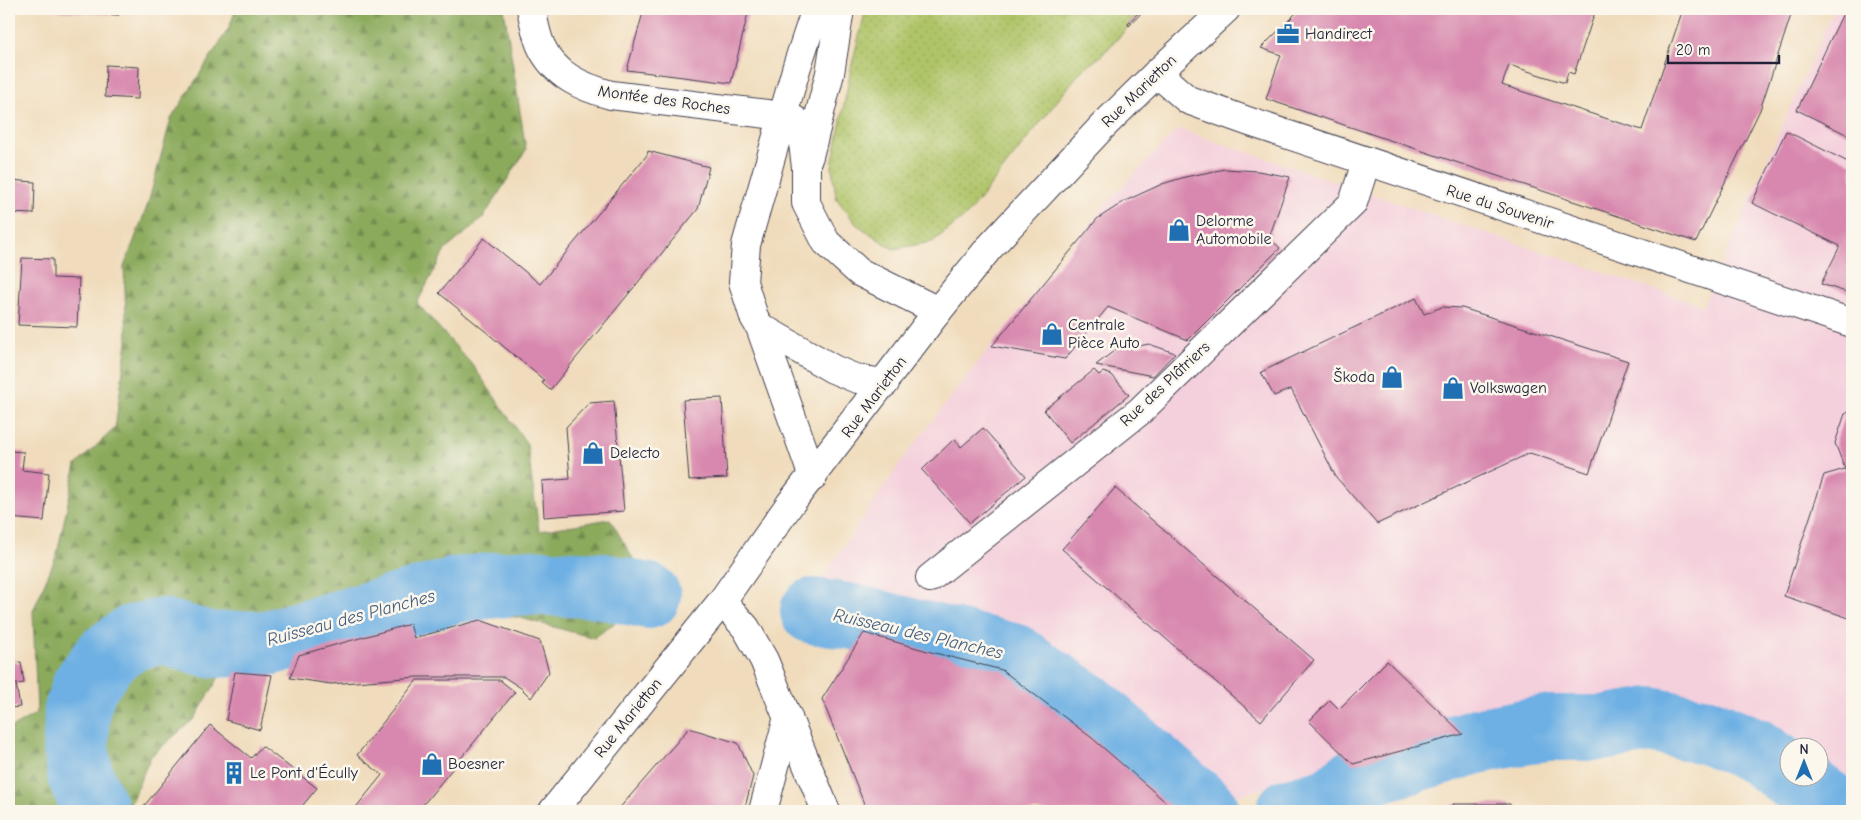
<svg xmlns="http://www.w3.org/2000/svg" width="1861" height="820" font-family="'Comic Neue',sans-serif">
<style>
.built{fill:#f4cfdc}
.grass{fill:url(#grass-dots);stroke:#687352}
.forest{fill:url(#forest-firs);stroke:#56664c}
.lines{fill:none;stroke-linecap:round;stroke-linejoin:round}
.river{stroke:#6eb0e3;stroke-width:66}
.building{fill:#d888ae}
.street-casing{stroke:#413e4e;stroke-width:30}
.secondary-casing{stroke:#413e4e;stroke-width:30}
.primary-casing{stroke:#413e4e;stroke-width:30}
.street{stroke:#fff;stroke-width:28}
.secondary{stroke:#fff;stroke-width:28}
.primary{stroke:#fff;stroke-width:28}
.labels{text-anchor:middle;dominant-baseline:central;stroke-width:5;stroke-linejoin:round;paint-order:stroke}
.poi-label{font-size:16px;fill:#22223b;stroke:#fbf7ec;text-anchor:start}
.street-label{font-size:16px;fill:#22223b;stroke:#fbf7ec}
.water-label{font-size:18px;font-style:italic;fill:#405b7e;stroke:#fbf7ec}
</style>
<defs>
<pattern id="grass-dots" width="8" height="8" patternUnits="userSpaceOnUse" patternTransform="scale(1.25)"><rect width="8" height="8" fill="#afc468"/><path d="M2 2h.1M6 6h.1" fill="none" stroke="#96a85b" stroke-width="1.8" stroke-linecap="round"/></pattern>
<pattern id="forest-firs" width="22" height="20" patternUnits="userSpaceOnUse" patternTransform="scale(1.25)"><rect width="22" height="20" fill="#8baa5c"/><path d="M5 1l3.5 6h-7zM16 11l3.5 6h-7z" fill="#718a4d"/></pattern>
</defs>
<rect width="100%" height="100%" fill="#fbf7ec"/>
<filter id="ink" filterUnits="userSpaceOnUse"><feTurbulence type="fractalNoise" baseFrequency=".02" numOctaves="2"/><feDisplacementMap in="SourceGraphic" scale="10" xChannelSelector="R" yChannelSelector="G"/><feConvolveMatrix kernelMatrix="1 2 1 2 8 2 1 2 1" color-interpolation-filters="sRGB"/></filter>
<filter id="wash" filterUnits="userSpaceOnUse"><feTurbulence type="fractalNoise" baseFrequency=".0096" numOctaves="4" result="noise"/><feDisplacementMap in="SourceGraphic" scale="20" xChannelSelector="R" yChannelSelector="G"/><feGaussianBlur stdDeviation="1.12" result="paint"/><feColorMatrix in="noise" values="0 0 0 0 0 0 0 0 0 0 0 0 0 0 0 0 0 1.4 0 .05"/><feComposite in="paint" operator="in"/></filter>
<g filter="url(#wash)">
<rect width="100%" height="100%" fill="#f0dcbc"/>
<path class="built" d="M 1834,9 L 1852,9 L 1852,806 L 1811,778 L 1818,778 L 1818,748 L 1788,748 L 1788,762 L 1741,730 L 1644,709 L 1592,700 L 1213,802 L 1067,673 L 1015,640 L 919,612 L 918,606 L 812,593 L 905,456 L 989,348 L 1111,198 L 1178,129 L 1703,306 Z"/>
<path class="grass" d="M 866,9 L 1135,9 L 1141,14 L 1101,56 L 1081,71 L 967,215 L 932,242 L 893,249 L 856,224 L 836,198 L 832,166 L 852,64 Z"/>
<path class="forest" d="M 236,9 L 504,9 L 526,150 L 483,218 L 445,250 L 417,303 L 474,367 L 527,444 L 539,531 L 610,519 L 635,562 L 624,616 L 594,638 L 517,617 L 427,611 L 290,651 L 225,667 L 195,718 L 151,756 L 127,811 L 9,811 L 9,729 L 37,713 L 33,611 L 57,554 L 76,465 L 115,428 L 127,341 L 124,267 L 148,204 L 171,119 L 229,28 Z"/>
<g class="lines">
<path class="river" d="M 813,611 L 854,617 L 1013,656 L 1088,706 L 1207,811
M 1793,778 L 1839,811
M 96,811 L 80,775 L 76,746 L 77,710 L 85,685 L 107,656 L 132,638 L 162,631 L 211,645 L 268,643 L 456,590 L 522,582 L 598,585 L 648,596
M 1289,811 L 1329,800 L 1365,774 L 1477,741 L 1545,728 L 1602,728 L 1650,720 L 1711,732 L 1756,751 L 1788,774"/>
</g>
<g id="blocks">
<path class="building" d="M 59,9 L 120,9 L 119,15 L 59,11 Z
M 644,9 L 749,9 L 731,83 L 627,70 Z
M 1135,9 L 1145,9 L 1129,26 L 1128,24 L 1139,12 Z
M 1300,9 L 1596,9 L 1574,74 L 1568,72 L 1565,83 L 1509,65 L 1502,85 L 1642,130 L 1683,9 L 1793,9 L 1760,110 L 1696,242 L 1266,99 L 1281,55 L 1261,48 Z
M 1845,9 L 1852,9 L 1852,137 L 1797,110 Z
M 106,65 L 139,67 L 138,99 L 105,97 Z
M 1786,131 L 1852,164 L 1852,294 L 1821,284 L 1840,246 L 1752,203 Z
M 648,151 L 709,167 L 698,209 L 550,390 L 542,383 L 544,380 L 439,293 L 484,238 L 540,284 L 647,155 Z
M 1225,169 L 1258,171 L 1290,177 L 1269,238 L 1280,248 L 1188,340 L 1108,307 L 1065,359 L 992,346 L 1097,219 L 1125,201 L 1162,184 L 1185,177 Z
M 9,180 L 35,182 L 34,214 L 9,213 Z
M 22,258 L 53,259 L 53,278 L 79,279 L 77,327 L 18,325 Z
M 1416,298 L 1424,314 L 1442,307 L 1462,308 L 1628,361 L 1589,473 L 1530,453 L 1377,524 L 1336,477 L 1291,389 L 1274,396 L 1261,372 Z
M 1124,343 L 1139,346 L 1149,344 L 1175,353 L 1153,376 L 1096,365 Z
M 1094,370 L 1099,375 L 1103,372 L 1112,375 L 1129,395 L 1070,443 L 1044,410 Z
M 722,398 L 727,478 L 689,480 L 683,400 Z
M 614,401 L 624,511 L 544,517 L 542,481 L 570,479 L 566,427 L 589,403 Z
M 1852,410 L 1852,619 L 1784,596 L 1824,475 L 1845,469 L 1835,443 L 1845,414 Z
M 983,428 L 1026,476 L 970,523 L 922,470 L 954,439 L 961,447 Z
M 9,451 L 24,452 L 22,470 L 49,473 L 44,521 L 9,518 Z
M 1115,488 L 1314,660 L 1261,721 L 1062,549 Z
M 480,620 L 540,641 L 549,672 L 531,698 L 521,688 L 504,677 L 417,677 L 331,684 L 290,678 L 299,655 L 410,624 L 414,638 Z
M 864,633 L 931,652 L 1002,670 L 1092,738 L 1176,811 L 867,811 L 822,699 Z
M 1387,661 L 1463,734 L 1353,764 L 1309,721 L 1330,700 L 1339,709 Z
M 21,662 L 24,683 L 16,684 L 20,707 L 9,708 L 9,663 Z
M 235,672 L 272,675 L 260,730 L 226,720 Z
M 417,680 L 502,680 L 501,681 L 515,692 L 418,811 L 353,811 L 382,775 L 357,755 Z
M 210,725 L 251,758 L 262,746 L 317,788 L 298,811 L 140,811 Z
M 689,728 L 738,743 L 753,776 L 744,811 L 617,811 Z
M 1453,804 L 1510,804 L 1510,811 L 1390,811 L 1389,810 L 1453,809 Z"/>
</g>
</g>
<g filter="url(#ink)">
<use href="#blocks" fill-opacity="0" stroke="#413e4e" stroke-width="1"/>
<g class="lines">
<defs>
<path id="street" d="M 531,9 C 534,21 536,35 541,46 C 555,76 582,87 611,95 L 783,116
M 1157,73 L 1188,100 L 1250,122 L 1852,323
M 930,578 L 1140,411 L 1353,203 L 1366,162
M 763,811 L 788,717"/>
<path id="secondary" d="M 783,116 L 795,120 L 801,128 L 806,167 L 806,203 L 826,242 L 859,272 L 938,311
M 809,156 L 830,73 L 840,9
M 760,327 L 833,369 L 857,379 L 885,383
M 813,477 L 760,327 L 754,317 L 743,282 L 746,245 L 797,66 L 816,9
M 722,601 L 746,628 L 764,660 L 826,811"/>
<path id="primary" d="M 553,811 L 722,601 L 790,504 L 938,311 L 989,248 L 1102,127 L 1157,73 L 1226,9"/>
</defs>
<use href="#street" class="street-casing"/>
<use href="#secondary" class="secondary-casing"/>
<use href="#primary" class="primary-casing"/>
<use href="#street" class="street"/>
<use href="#secondary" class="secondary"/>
<use href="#primary" class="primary"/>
</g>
</g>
<defs>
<symbol id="office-bare" viewBox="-9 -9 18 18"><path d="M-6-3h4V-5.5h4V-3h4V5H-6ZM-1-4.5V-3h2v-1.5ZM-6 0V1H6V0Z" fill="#1f6fb2" stroke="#fbf7ec" stroke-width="2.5" paint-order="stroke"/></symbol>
<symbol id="shop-bare" viewBox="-9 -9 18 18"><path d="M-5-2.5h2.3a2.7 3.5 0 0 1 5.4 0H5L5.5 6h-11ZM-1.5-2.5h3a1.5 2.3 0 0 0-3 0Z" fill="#1f6fb2" stroke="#fbf7ec" stroke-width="2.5" paint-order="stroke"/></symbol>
<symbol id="building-bare" viewBox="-9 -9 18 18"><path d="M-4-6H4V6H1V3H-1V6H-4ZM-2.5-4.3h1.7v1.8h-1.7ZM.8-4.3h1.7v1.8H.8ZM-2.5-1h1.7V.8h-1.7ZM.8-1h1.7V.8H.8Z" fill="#1f6fb2" stroke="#fbf7ec" stroke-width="2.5" paint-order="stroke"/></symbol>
</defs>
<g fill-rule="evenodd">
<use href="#office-bare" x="1272" y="18" width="32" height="32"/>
<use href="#shop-bare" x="1163" y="214" width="32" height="32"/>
<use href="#shop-bare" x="1036" y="318" width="32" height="32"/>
<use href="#shop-bare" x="1376" y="361" width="32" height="32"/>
<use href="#shop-bare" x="1437" y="372" width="32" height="32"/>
<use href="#shop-bare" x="577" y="437" width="32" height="32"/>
<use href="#shop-bare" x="416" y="748" width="32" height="32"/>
<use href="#building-bare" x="218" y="757" width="32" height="32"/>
</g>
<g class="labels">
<g class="poi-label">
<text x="1305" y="34">Handirect</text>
<text x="1196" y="221">Delorme<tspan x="1196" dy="18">Automobile</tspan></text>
<text x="1068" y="325">Centrale<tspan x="1068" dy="18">Pièce Auto</tspan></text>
<text x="1375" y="377" text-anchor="end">Škoda</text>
<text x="1470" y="388">Volkswagen</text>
<text x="610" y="453">Delecto</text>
<text x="448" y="764">Boesner</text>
<text x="250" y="773">Le Pont d'Écully</text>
</g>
<g class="street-label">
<text transform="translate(1139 91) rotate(-44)">Rue Marietton</text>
<text transform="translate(664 100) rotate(8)">Montée des Roches</text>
<text transform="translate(1500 207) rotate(18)">Rue du Souvenir</text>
<text transform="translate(1165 384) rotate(-43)">Rue des Plâtriers</text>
<text transform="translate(874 397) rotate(-53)">Rue Marietton</text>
<text transform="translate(628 718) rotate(-51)">Rue Marietton</text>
</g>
<g class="water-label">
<text transform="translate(351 618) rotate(-15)">Ruisseau des Planches</text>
<text transform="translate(918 634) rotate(13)">Ruisseau des Planches</text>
</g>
</g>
<rect width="1861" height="820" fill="none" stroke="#fbf7ec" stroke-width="30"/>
<g transform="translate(1804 762)"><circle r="24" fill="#fbf7ec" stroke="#a4a2a5"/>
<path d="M0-4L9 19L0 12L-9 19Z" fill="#1f6fb2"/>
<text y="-8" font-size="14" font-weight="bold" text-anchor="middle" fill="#22223b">N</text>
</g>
<path d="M1668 55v8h111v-8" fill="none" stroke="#22223b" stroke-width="2.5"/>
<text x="1676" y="55" font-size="15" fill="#22223b" stroke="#fbf7ec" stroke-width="4" paint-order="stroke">20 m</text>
</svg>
